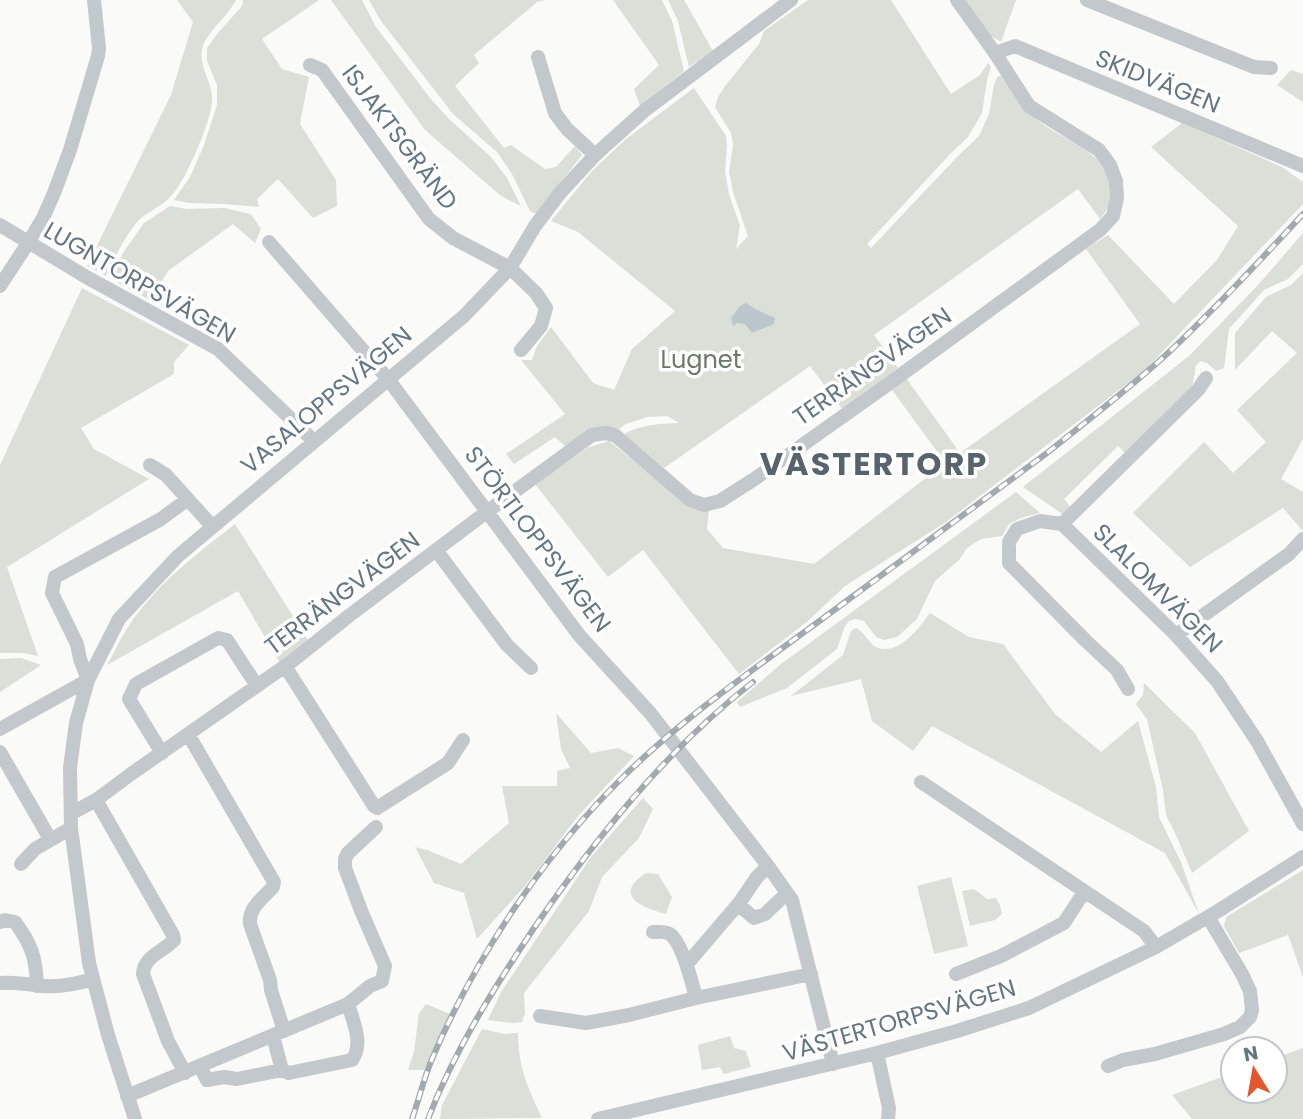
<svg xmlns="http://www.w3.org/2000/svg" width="1303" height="1119" font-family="Poppins,sans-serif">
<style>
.green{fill:#dadfd7}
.water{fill:#bbc7cb}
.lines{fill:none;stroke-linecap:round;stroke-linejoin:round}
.minor{stroke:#c3c8cc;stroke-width:14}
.rail-casing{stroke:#a2aab0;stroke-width:6}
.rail{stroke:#fff;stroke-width:3.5;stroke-dasharray:10;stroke-linecap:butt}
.labels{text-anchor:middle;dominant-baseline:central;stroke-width:7;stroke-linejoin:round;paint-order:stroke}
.street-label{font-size:24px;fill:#657683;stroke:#fff}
.park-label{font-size:24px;fill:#687a64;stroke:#fff}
.district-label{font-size:32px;font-weight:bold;letter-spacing:2px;fill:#57646e;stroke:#fff}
</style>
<rect width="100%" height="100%" fill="#fafaf8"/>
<path class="green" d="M 177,0 L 236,0 C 228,16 212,27 204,43 C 195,64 213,80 212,100 C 212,117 195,156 187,171 C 182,181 174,195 165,202 C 157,208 146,213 139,220 C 126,234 114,259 106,276 L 87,266 L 171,95 L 193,22 Z
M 243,0 L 319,0 L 262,39 L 282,69 L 309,77 L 300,124 L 336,180 L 337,206 L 313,218 L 278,179 L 257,199 L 259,207 L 225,204 L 189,203 L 174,200 L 190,177 L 204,145 L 217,105 L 217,85 L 207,61 L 207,48 L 217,34 L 242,6 Z
M 331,0 L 362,0 L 376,27 L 430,98 L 449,119 L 491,157 L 507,178 L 521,206 L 501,196 L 425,130 Z
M 369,0 L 545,0 L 537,2 L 474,55 L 479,63 L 455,86 L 504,148 L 511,145 L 545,169 L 556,167 L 575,146 L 582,155 L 536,214 L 530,211 L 512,174 L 497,152 L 453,114 L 381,21 Z
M 613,0 L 662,0 L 672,21 L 684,71 L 640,106 L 634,89 L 659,65 Z
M 668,0 L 684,0 L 713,51 L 689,67 L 678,21 Z
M 808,0 L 891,0 L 951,94 L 980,75 L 988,63 L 991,67 L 987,80 L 982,113 L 968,137 L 951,153 L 867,244 L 871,248 L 958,156 L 979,136 L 989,114 L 994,84 L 998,76 L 1002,76 C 1013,92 1024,110 1040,122 C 1064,141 1104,150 1110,184 C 1112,191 1112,199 1109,206 C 1107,210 1103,215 1100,219 L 1078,189 L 874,335 L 898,368 L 843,410 L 810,366 L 664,468 L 624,434 C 641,424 661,424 679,423 L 667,416 L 647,417 L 626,424 L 615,432 L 587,433 L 565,446 L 555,437 L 514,464 L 506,454 L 565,414 L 521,360 L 532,360 L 537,346 L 551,327 L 593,383 L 614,390 L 632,349 L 675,311 L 578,232 L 551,221 L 592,171 L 626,139 L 694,88 L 726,136 L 727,147 L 725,172 L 729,194 L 740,226 L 736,249 L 748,236 L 733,192 L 729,172 L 733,145 L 731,133 L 715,107 L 718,97 L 725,86 L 759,44 L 764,31 Z
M 965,0 L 1016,0 L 1001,42 L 991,36 Z
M 1291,70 L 1303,74 L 1303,102 L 1277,85 Z
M 1182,123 L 1282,167 L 1303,182 L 1303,204 L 1144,371 L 946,522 L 845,586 L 808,621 L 739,674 L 643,550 L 608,577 L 535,484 L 589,447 L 609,441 L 690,506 L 709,510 L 707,529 L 723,548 L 814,564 L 948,461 L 936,450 L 892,390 L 906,378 L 960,453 L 1140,324 L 1086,249 L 1108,235 L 1174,304 L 1217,260 L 1238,226 L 1151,147 Z
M 170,206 L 187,209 L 224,208 L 251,214 L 261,229 L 255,243 L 233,224 L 168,271 L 150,300 L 111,279 L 123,253 L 144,223 Z
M 1303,233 L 1303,264 L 1288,279 L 1264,290 L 1229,329 L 1224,368 L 1216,371 L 1207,363 L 1200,361 L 1196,366 L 1192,387 L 1125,453 L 1118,446 L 1064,499 L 1070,506 L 1064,515 L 1023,487 L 1189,356 L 1259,284 Z
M 1303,273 L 1303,439 L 1281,479 L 1303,492 L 1303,529 L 1302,530 L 1283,508 L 1190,567 L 1133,513 L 1204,442 L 1233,473 L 1266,442 L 1237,410 L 1297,353 L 1272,331 L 1235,370 L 1235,333 L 1266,297 L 1291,285 Z
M 82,288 L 189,345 L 174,362 L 174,374 L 81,428 L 94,449 L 149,479 L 7,567 L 38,656 L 22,653 L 0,653 L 0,465 Z
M 1016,492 L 1040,513 L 1021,518 L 1009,524 L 1002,536 L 981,539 L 967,548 L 959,560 L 935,581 L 917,619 L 897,637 L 884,640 L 876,637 L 864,621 L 855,619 L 849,621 L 845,626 L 837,649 L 787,688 L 740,707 L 737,702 L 781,664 Z
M 235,524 L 308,640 L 280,663 L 238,591 L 107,665 C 114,653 120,639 128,627 C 155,585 197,554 235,524 Z
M 930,613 L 969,637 L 1003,644 L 1055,714 L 1101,752 L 1138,721 L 1156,787 L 1159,817 L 1181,862 L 1199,914 L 1165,853 L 932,726 L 913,751 L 872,721 L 861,679 L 791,696 L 843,655 L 851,631 L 856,628 C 865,632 867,642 876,647 C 898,657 919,628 930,613 Z
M 21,658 L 41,665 L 0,692 L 0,659 Z
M 1144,683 L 1195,733 L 1249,831 L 1192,873 L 1176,835 L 1166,815 L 1163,790 L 1147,719 L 1136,704 L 1143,695 Z
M 556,713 L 591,753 L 618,748 L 634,756 L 578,816 L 525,886 L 477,939 L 464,893 L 434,883 L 415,847 L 427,850 L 461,864 L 509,823 L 502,786 L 557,786 L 557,771 L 570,768 L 561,749 Z
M 643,798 L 653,809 L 639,838 L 602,877 L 589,911 L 524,993 L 525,1013 L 522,1022 L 513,1023 L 488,1020 L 501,992 L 591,857 Z
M 1303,870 L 1303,977 L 1288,935 L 1239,953 L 1224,926 L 1226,917 Z
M 646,873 L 658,874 L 672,897 L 666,914 C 642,908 612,895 646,873 Z
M 951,877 L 968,946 L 934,954 L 917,886 Z
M 974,889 L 987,899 L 996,898 L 1000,905 L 1002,914 L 995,920 L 970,926 L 962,891 Z
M 426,1004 L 450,1014 L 424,1070 L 408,1070 L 414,1052 L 419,1013 Z
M 482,1029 L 505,1034 L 518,1033 C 518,1067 528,1088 542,1118 L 440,1119 L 442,1105 Z
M 730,1036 L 734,1048 L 746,1051 L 751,1067 L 724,1074 L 720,1067 L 702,1070 L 698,1045 Z
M 1303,1048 L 1303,1119 L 1192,1119 L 1172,1095 L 1233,1073 L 1233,1091 L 1275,1091 L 1275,1058 Z"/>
<path class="water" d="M 746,303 L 757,310 L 775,318 L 774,324 L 752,333 L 745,324 L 737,323 L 733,326 L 731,318 L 740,306 Z"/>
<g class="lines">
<path class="minor" d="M 1087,0 L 1254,67 L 1271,68
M 995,53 L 1015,46 L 1303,166
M 538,57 L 555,113 L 567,129 L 595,155
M 310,65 L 322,70 L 429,219 L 453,238 L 510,268 L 536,293 L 546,308 L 541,326 L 521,350
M 0,225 L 88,278 L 218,349 L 314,441
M 269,242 L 388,379 L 579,635 L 651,714 L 768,866 L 792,900 L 833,1064
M 0,286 L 28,243 L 43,218 L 54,193 L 70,150 L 98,56 L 99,48 L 94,0
M 1206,378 L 1198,390 L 1062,524 L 1176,635 L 1217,681 L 1257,741 L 1303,824
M 150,465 L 166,475 L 212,526
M 1062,524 L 1040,521 L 1017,529 L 1009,542 L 1009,563 L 1085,640 L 1117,670 L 1128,689
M 436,550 L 507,645 L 531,668
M 1176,635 L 1289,554 L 1303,539
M 285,666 L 374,806 L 377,808 L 448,763 L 463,740
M 0,729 L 88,680 L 80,659 L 77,644 L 52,593 L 55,577 L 161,519 L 188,499
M 188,734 L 274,882 L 273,887 C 263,898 248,908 250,924 L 270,980 L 271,990 L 284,1031
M 0,752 L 50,839
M 162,753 L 129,699 L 136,684 L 218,638 L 227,640 L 257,686
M 921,782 L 1144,931 L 1156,947
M 96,800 L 173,935 L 174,940 C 163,952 144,956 143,974 L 168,1041 L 185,1073
M 72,813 L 96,800 L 131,774 L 291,662 L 350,615 L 488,511 L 592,435 L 607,433 L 616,436 L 690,500 L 704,505 L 720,501 L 756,478 L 887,385 L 1100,230 L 1113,216 L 1117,198 L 1116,181 L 1110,165 L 1099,150 L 1029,106 L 995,53 L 957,0
M 21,864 L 35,849 L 71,828
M 738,904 L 754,918 L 765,914 L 787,893
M 0,922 L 5,920 L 15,922 C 32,945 36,958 37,986
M 653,932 C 658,932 665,931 670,934 C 683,944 692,983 696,998
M 687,964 L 740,902 L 757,877 L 768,866
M 956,974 L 1001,956 L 1064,923 L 1084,892
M 0,983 C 12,982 23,984 35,985 C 55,988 74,985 93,979
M 540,1016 L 586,1023 L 629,1015 L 696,998 L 811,974
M 273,1036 L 282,1070 L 289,1073 L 352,1060 C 364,1044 353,1021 348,1004
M 877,1053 L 889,1108 L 888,1119
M 200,1066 L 207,1080 L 224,1077 L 237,1079 L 282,1070
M 1108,1066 L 1123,1060 L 1155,1054 L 1224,1034 L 1240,1027 L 1250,1017 L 1252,1010 L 1250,991 L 1242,974 L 1208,917
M 127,1096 L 348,1004 L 370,986 L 382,981 L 385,966 L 362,913 L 345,868 L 345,859 L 348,853 L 376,827
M 135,1119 L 108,1035 L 89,963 L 71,828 L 70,768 L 76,723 L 88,680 L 119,619 L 178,556 L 464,316 L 510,268 L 535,226 L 560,193 L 595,155 L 644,111 L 791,0
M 598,1119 L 877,1053 L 957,1031 L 1029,1008 L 1156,947 L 1218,911 L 1303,857"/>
<defs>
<path id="rail" d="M 412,1119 C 419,1099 424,1078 432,1059 C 476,956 541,859 620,780 C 680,720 750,672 818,622 C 895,566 971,509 1047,453 C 1088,420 1130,388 1168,353 C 1215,309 1259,262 1303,214
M 428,1119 C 454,1051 494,988 534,928 C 594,840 668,748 753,682"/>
</defs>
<use href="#rail" class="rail-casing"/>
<use href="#rail" class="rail"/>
</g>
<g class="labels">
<g class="street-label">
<text transform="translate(1158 81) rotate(22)">SKIDVÄGEN</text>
<text transform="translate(400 137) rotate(53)">ISJAKTSGRÄND</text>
<text transform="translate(140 282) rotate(30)">LUGNTORPSVÄGEN</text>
<text transform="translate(872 366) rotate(-35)">TERRÄNGVÄGEN</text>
<text transform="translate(326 400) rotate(-40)">VASALOPPSVÄGEN</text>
<text transform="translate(538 539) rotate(53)">STÖRTLOPPSVÄGEN</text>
<text transform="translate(1158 588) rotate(45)">SLALOMVÄGEN</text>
<text transform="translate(342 593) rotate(-37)">TERRÄNGVÄGEN</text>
<text transform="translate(899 1020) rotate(-16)">VÄSTERTORPSVÄGEN</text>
</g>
<g class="park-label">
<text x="701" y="359">Lugnet</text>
</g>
<g class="district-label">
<text x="874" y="463">VÄSTERTORP</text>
</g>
</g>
<g transform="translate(1254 1070) rotate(349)"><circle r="33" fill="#ffffff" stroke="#c1c8cd" stroke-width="2"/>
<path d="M0-5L12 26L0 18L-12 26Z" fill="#e4572e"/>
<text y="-10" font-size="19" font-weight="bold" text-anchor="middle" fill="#657683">N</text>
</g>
</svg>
